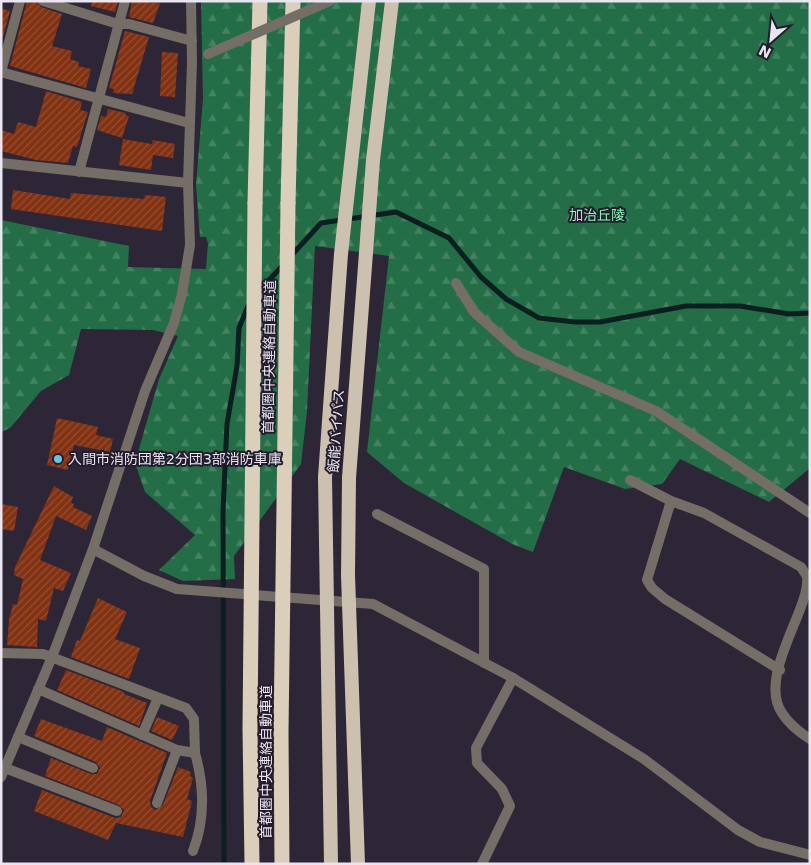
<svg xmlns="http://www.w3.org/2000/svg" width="811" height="865" font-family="'DejaVu Sans','Noto Sans JP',sans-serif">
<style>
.forest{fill:url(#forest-firs)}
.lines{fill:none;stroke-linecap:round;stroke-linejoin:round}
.stream{stroke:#0c1e1f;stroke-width:5}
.building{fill:url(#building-hatch)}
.service{stroke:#746e66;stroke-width:10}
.minor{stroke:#746e66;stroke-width:10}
.trunk{stroke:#ccc0ae;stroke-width:14}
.motorway{stroke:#dbceba;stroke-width:15}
.minor-bridge{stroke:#746e66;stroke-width:10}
.trunk-bridge{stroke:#ccc0ae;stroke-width:14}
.motorway-bridge{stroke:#dbceba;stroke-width:15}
.poi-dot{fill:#5cc7e8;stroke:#231c2d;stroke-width:2}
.labels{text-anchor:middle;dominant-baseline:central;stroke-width:4;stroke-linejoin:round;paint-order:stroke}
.park-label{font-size:14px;fill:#7efbb5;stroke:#231c2d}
.street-label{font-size:14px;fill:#eae6f1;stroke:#231c2d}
.poi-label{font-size:14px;fill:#eae6f1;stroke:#231c2d;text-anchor:start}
</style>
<defs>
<pattern id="forest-firs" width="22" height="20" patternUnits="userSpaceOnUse" patternTransform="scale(1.25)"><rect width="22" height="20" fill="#236e47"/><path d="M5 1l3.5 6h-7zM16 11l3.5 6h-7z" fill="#438362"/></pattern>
<pattern id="building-hatch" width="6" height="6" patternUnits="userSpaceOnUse" patternTransform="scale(1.25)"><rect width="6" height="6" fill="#823111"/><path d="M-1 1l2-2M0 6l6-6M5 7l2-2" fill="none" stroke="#944f34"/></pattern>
</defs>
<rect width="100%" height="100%" fill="#2d2637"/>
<path class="forest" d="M 201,1 L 810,1 L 810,468 L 769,502 L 680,459 L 662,484 L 625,489 L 564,467 L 533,552 L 512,544 L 404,483 L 367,452 L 389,256 L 315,246 L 307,411 L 301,464 L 234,556 L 235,579 L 183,581 L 159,570 L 195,535 L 145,492 L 135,463 L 159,379 L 178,336 L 153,330 L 81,329 L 69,375 L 41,391 L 10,428 L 1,432 L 1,220 L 129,246 L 128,267 L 206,269 L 208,243 L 206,237 L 200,237 L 196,185 L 203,99 Z"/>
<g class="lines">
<path class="stream" d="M 291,256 L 321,223 L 396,212 L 449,238 L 481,277 L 506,299 L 539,318 L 575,322 L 600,322 L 686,306 L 740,306 L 789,314 L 810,313
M 257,293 L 284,264
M 224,864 L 223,511 L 227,424 L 237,366 L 239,328 L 248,306"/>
</g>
<path class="building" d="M 27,1 L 36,1 L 41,7 L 62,14 L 52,46 L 72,51 L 70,59 L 79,62 L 78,66 L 91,69 L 86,88 L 10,66 Z
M 92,1 L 118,1 L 115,12 L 91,6 Z
M 132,1 L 160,3 L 153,23 L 129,17 Z
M 1,8 L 10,11 L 1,44 Z
M 125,31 L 149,37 L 132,94 L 113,93 L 114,89 L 109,88 Z
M 162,52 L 178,53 L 175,97 L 160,96 Z
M 46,91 L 82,102 L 80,110 L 88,112 L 77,147 L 73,146 L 68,163 L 36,160 L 1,151 L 1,130 L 14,134 L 18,122 L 36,127 Z
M 108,109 L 126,113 L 125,115 L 129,116 L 122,138 L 97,130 L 101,116 L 106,117 Z
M 123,139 L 152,144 L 153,140 L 175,144 L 173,158 L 153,155 L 151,170 L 119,165 Z
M 13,190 L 70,199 L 71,193 L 144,199 L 145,195 L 166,197 L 162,231 L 11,209 Z
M 57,418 L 98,427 L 96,435 L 113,439 L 110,452 L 74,445 L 68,470 L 47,465 Z
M 54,486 L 73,497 L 71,503 L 74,504 L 73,507 L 92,516 L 86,530 L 56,516 L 40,560 L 71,573 L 63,591 L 54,588 L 46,621 L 38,619 L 37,647 L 7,645 L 9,620 L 13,604 L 17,605 L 23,579 L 14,575 L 15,567 Z
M 1,504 L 18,507 L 14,531 L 1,529 Z
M 98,598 L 127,612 L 115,639 L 140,648 L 129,679 L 71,657 L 77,640 L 80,641 Z
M 66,670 L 124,692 L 124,694 L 147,703 L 139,726 L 57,690 Z
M 157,717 L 179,726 L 172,740 L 151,731 Z
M 41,719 L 102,741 L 107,727 L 167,753 L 150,801 L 151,807 L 155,810 L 163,805 L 178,767 L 191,772 L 190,776 L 193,778 L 187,799 L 192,801 L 183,837 L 116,823 L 108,840 L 34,811 L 42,790 L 115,818 L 121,817 L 124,810 L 119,805 L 45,776 L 51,758 L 91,774 L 97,774 L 100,768 L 96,762 L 34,736 Z"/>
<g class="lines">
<path class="service" d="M 377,514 L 484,569 L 484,663
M 142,735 L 158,698
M 18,737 L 93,768
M 5,768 L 117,811
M 157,803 L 177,750
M 193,851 C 205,820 204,785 195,753
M 482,864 L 510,806 L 502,789 L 477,763 L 476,748 L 513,678"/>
<path class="minor" d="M 43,1 L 118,24 L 129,24 L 192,41
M 1,72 L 189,123
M 1,72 L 20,1
M 1,163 L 188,183
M 79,172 L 125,1
M 456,283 L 474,312 L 519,352 L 656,411 L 810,513
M 630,480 L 671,501 L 704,513 L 801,567 C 803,570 806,574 807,577 C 811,608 757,676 782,713 C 789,724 799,732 810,739
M 671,501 L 647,580 L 652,588 L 665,599 L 780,670
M 93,549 L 144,576 L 177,589 L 373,604 L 513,678 L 644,759 L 738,830 L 760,842 L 810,855
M 1,653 L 43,654 L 186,708 L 194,719 L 195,753 L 177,750 L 38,689
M 1,777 L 52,657 L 93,549 L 145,391 L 174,323 L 182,294 L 190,245 L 188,183 L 192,62 L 191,1"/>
<path class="trunk" d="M 325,477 L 341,254 L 369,1
M 349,478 L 373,160 L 392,1"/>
<path class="motorway" d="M 255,203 L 260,1
M 288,203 L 293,1"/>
<path class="minor-bridge" d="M 208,54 L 330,1"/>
<path class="trunk-bridge" d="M 325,477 L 331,864
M 349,478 L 348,575 L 358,864"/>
<path class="motorway-bridge" d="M 252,864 L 250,729 L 255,203
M 282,864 L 281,732 L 288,203"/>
</g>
<circle class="poi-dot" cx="58" cy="459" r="5"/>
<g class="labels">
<g class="park-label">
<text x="597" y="215">加治丘陵</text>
</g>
<g class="street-label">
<text transform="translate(269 357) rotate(-89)">首都圏中央連絡自動車道</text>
<text transform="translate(336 431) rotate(-86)">飯能バイパス</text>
<text transform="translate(266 762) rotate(-90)">首都圏中央連絡自動車道</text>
</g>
<g class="poi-label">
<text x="68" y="459">入間市消防団第2分団3部消防車庫</text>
</g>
</g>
<rect width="811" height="865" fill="none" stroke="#eae6f1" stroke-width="5"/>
<g transform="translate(771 40) rotate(207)" stroke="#231c2d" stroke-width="4" paint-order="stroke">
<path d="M0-4L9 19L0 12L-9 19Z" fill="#eae6f1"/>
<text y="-8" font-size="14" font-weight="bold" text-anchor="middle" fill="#eae6f1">N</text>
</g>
</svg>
